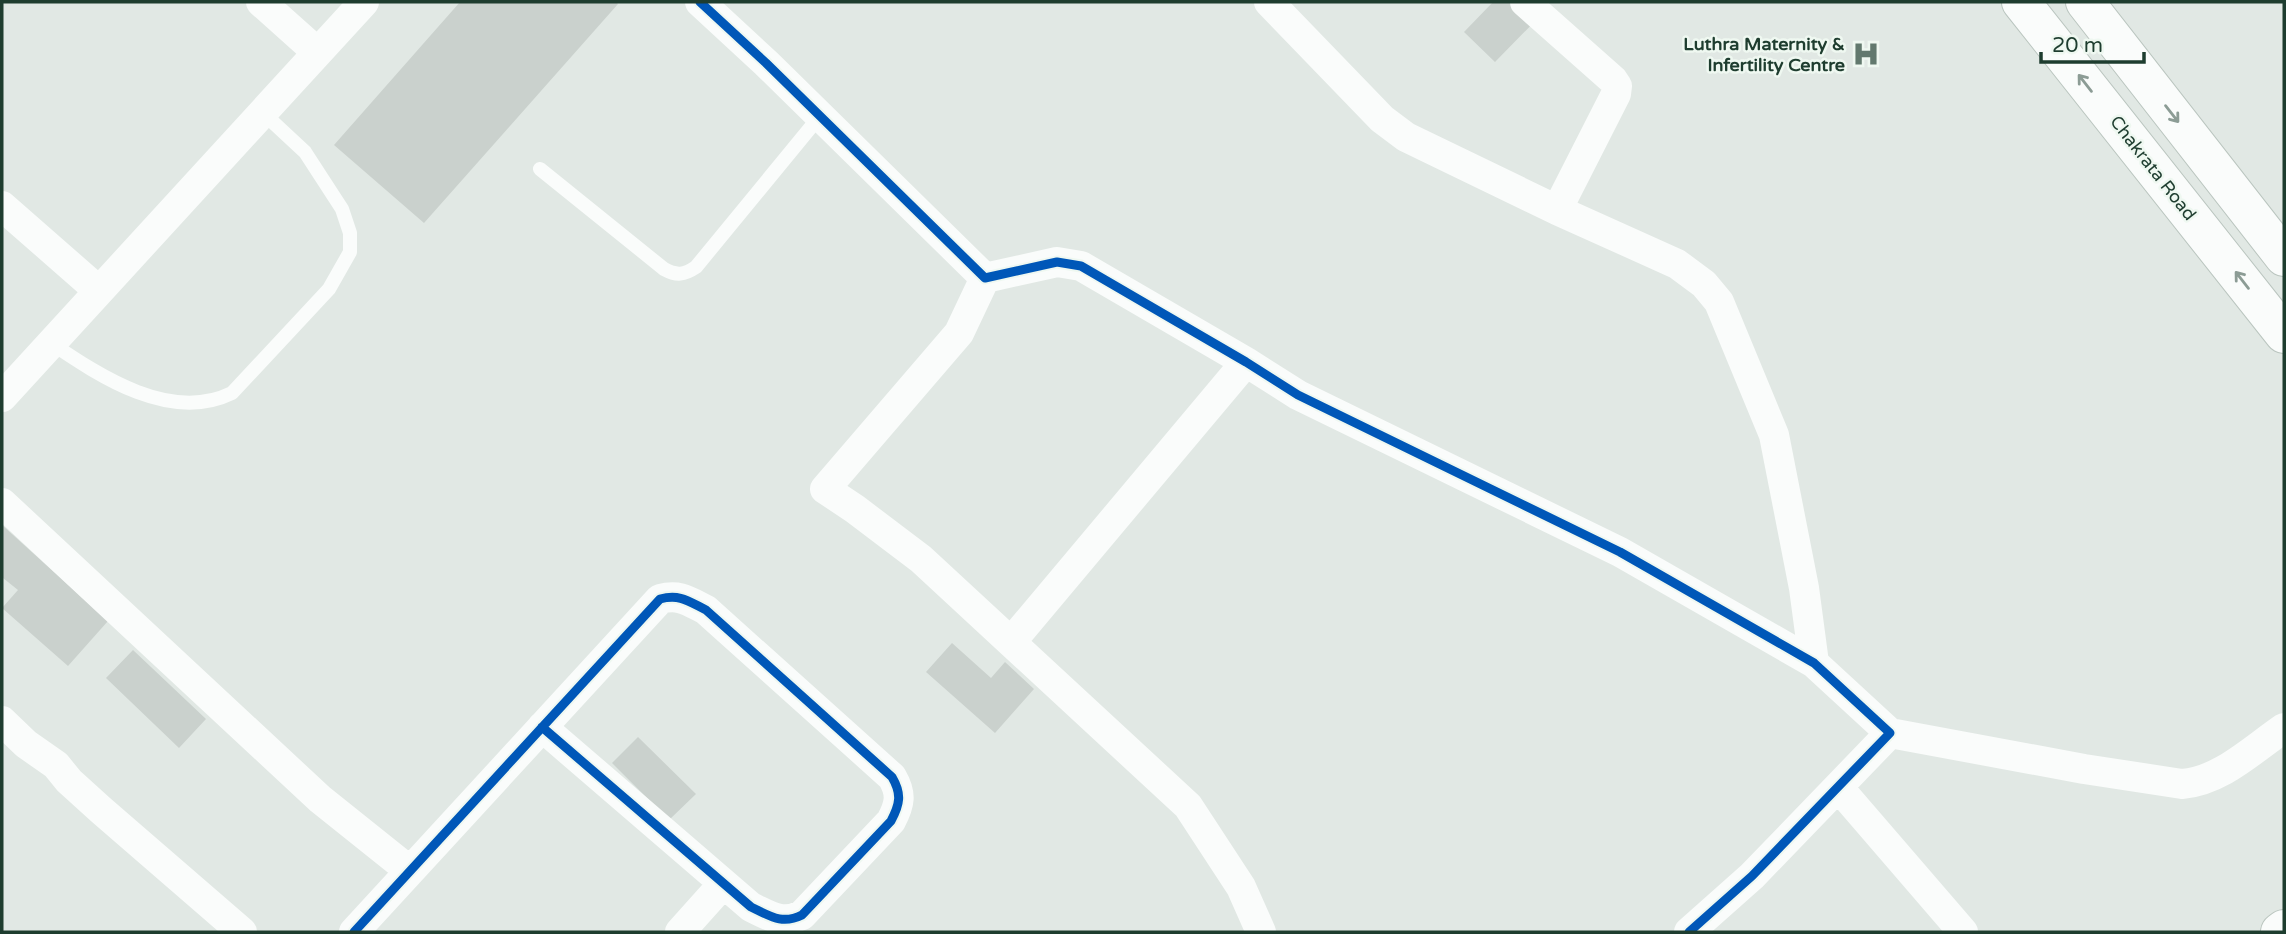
<svg xmlns="http://www.w3.org/2000/svg" width="2286" height="934" font-family="'Varela Round',sans-serif">
<style>
.building{fill:#cad1cd}
.lines{fill:none;stroke-linecap:round;stroke-linejoin:round}
.secondary-casing{stroke:#bac5bf;stroke-width:40}
.lane{stroke:#fafcfb;stroke-width:14}
.street{stroke:#fafcfb;stroke-width:30}
.secondary{stroke:#fafcfb;stroke-width:38}
.cycleway-casing{stroke:#eff8f1;stroke-width:13}
.cycleway{stroke:#0057b8;stroke-width:9}
.oneway{stroke:#8c9c95}
.labels{text-anchor:middle;dominant-baseline:central;stroke-width:5;stroke-linejoin:round;paint-order:stroke}
.poi-label{font-size:18px;font-weight:bold;fill:#1e3d2f;stroke:#eff8f1;text-anchor:end}
.street-label{font-size:18px;fill:#1e3d2f;stroke:#eff8f1}
</style>
<rect width="100%" height="100%" fill="#e1e8e4"/>
<path class="building" d="M 460,2 L 616,2 L 618,4 L 424,223 L 334,145 Z
M 1493,2 L 1529,2 L 1542,14 L 1495,62 L 1464,32 Z
M 2,525 L 108,621 L 68,666 L 2,608 L 18,590 L 3,578 L 2,580 Z
M 952,643 L 991,678 L 1005,662 L 1034,689 L 995,733 L 926,672 Z
M 133,650 L 206,719 L 179,748 L 106,678 Z
M 638,737 L 696,794 L 669,820 L 612,763 Z"/>
<g class="lines">
<defs>
<path id="secondary" d="M 2021,2 L 2284,334
M 2085,2 L 2284,257
M 2280,932 L 2284,929"/>
</defs>
<use href="#secondary" class="secondary-casing"/>
<path class="lane" d="M 540,169 L 664,269 C 677,276 684,275 696,267 L 820,116
M 51,343 C 101,377 171,423 232,393 L 329,289 L 350,252 L 350,233 L 342,209 L 305,152 L 262,112"/>
<path class="street" d="M 261,2 L 317,52
M 700,2 L 766,63 L 985,278 L 1057,262 L 1081,266 L 1246,362 L 1298,395 L 1620,552 L 1814,663 L 1890,733 L 1752,876 L 1689,932
M 1269,2 L 1382,119 L 1406,137 L 1557,210 L 1677,264 L 1704,284 L 1719,302 L 1774,435 L 1804,588 L 1814,663
M 1525,2 L 1613,80 L 1617,86 L 1616,94 L 1557,210
M 2,206 L 99,291
M 985,278 L 959,333 L 825,489 L 855,509 L 921,559 L 1188,806 L 1241,887 L 1261,932
M 2,397 L 364,2
M 2,503 L 320,799 L 410,871
M 1011,642 L 1246,362
M 2,721 L 26,744 L 56,765 L 69,781 L 101,810 L 242,932
M 1890,733 L 2084,769 L 2182,784 C 2221,781 2253,749 2284,728
M 1838,787 L 1963,932
M 354,932 L 660,599 C 680,594 688,601 706,610 L 892,777 C 902,794 900,804 891,821 L 802,915 C 782,925 770,916 751,907 L 542,727
M 680,932 L 723,884"/>
<use href="#secondary" class="secondary"/>
<defs>
<path id="cycleway" d="M 700,2 L 766,63 L 985,278 L 1057,262 L 1081,266 L 1246,362 L 1298,395 L 1620,552 L 1814,663 L 1890,733 L 1752,876 L 1689,932
M 354,932 L 660,599 C 680,594 688,601 706,610 L 892,777 C 902,794 900,804 891,821 L 802,915 C 782,925 770,916 751,907 L 542,727"/>
</defs>
<use href="#cycleway" class="cycleway-casing"/>
<use href="#cycleway" class="cycleway"/>
</g>
<defs><path id="oneway-shaft" d="M-6 0H5M1.5-3L5.5 0L1.5 3" fill="none" stroke-width="1.6" stroke-linecap="round" stroke-linejoin="round" transform="scale(1.75)"/></defs>
<g class="oneway">
<use href="#oneway-shaft" transform="translate(2085 83) rotate(-128)"/>
<use href="#oneway-shaft" transform="translate(2172 114) rotate(52)"/>
<use href="#oneway-shaft" transform="translate(2242 280) rotate(-128)"/>
</g>
<defs>
<symbol id="hospital-bare" viewBox="-9 -9 18 18"><path d="M-5-5h3v3.5h4V-5h3V5h-3V1.5h-4V5h-3Z" fill="#62796e" stroke="#eff8f1" stroke-width="2.5" paint-order="stroke"/></symbol>
</defs>
<g fill-rule="evenodd">
<use href="#hospital-bare" x="1847" y="35" width="38" height="38"/>
</g>
<g class="labels">
<g class="poi-label">
<text x="1845" y="44">Luthra Maternity &amp;<tspan x="1845" dy="21">Infertility Centre</tspan></text>
</g>
<g class="street-label">
<text transform="translate(2153 168) rotate(52)">Chakrata Road</text>
</g>
</g>
<rect width="2286" height="934" fill="none" stroke="#1e3d2f" stroke-width="7"/>
<path d="M2041 52v10h103v-10" fill="none" stroke="#1e3d2f" stroke-width="3.5"/>
<text x="2052" y="52" font-size="21" fill="#1e3d2f" stroke="#eff8f1" stroke-width="5" paint-order="stroke">20 m</text>
</svg>
